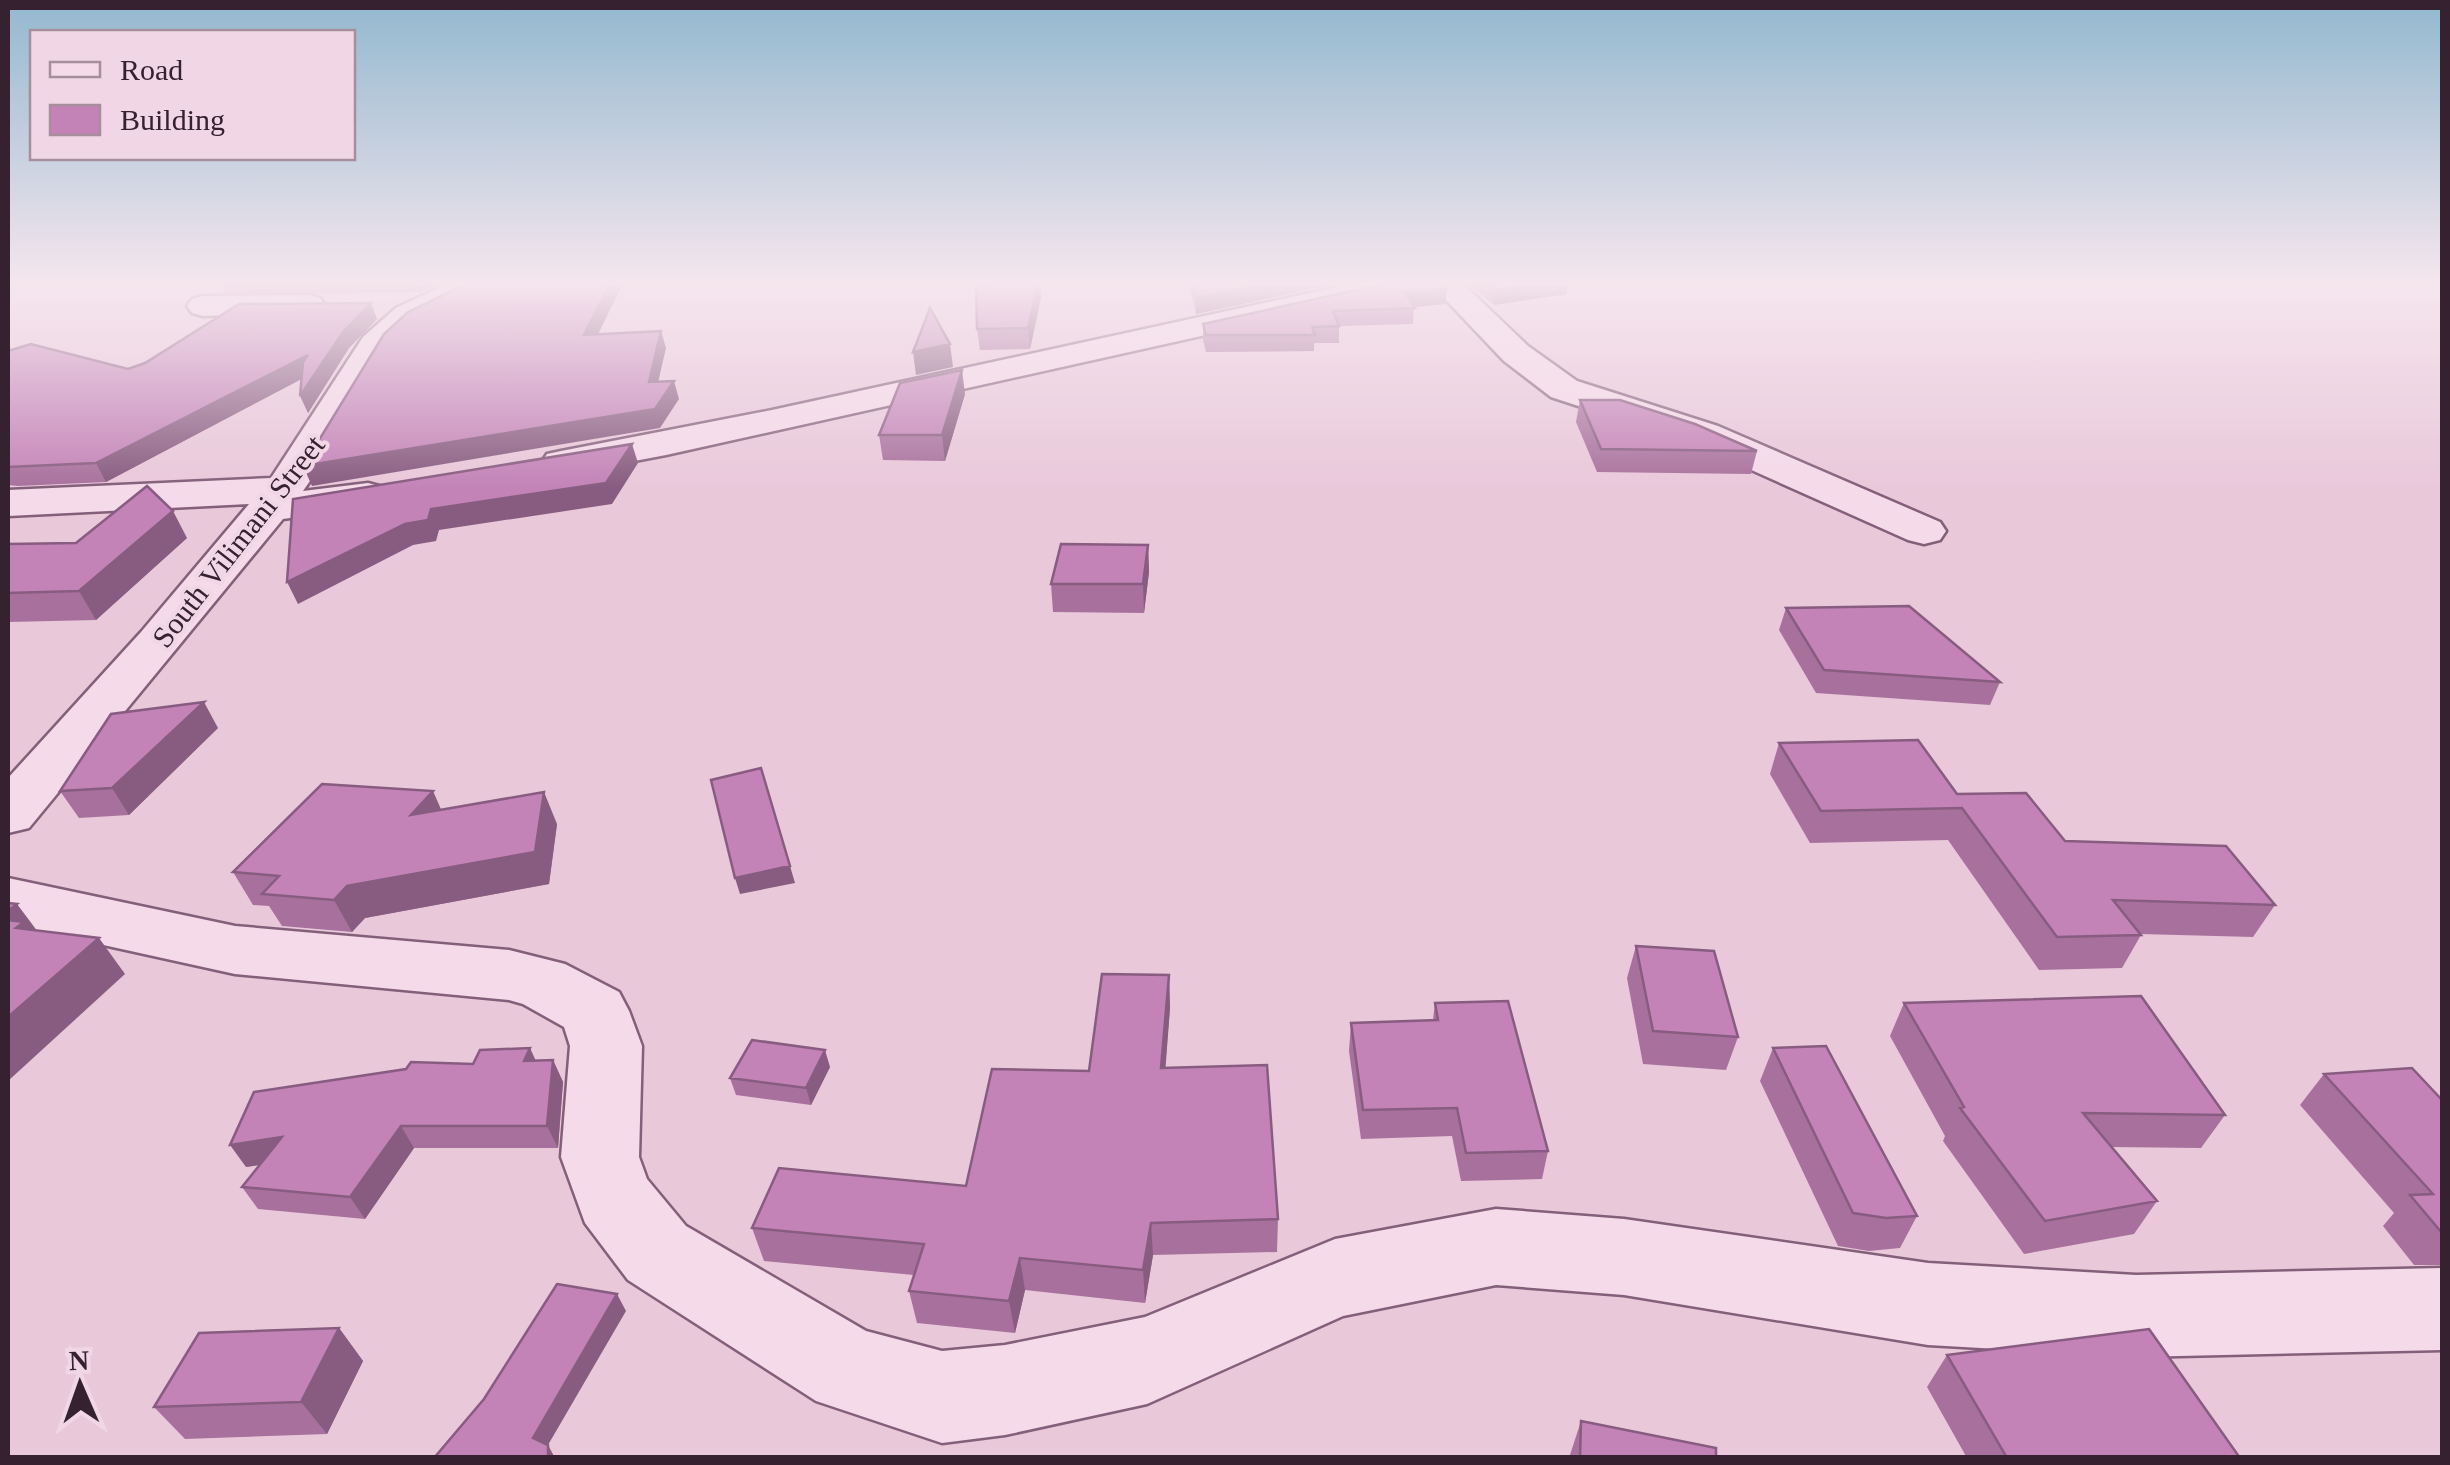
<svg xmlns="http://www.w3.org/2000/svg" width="2450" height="1465" font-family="'Times New Roman',serif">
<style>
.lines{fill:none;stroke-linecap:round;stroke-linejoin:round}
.street-casing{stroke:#835f79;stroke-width:5}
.street{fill:#f5dae9;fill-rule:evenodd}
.wall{fill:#a8719d}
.shaded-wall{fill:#885c80}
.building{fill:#c383b7;stroke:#885c80;stroke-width:2.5}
.labels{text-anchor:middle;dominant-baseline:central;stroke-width:8;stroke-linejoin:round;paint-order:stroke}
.street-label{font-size:30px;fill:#352130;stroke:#f1d7e5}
</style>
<rect width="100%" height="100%" fill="#e9c8da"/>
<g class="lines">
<defs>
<path id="street" d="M 449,283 L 489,283 L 485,289 C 457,302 426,313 403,334 C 362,371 338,444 303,491 L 368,483 L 383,487 L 389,496 L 383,505 L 283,519 L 29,828 L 8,833 L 8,778 L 141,632 L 249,504 L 8,516 L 8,490 L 271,478 L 363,337 L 396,308 Z
M 1356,283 L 1414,283 L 1410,289 L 1399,292 L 666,455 L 561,475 L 547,472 L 541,463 L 547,454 L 561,451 L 772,410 Z
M 1430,283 L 1462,283 L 1528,346 L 1577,381 L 1718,426 L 1940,522 L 1946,531 L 1940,540 L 1924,544 L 1908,540 L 1691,443 L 1551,397 L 1504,361 Z
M 309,295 L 320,298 L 325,305 L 320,312 L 203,316 L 192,313 L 187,306 L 192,299 L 203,296 Z
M 8,878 L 235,926 L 509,950 L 565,964 L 619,992 L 629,1011 L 642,1046 L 639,1157 L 647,1179 L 686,1226 L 866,1331 L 942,1351 L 1005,1345 L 1145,1317 L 1335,1239 L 1496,1209 L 1624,1219 L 1928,1263 L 2136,1275 L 2442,1268 L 2442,1350 L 2136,1357 L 1928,1345 L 1624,1295 L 1496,1285 L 1343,1316 L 1147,1404 L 1005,1435 L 942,1443 L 816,1401 L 628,1280 L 585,1223 L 561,1157 L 570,1046 L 564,1027 L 523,1004 L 509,1000 L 235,974 L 8,924 Z"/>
</defs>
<use href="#street" class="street-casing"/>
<use href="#street" class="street"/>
</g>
<path class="wall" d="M 220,283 L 441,283 L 419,292 L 226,295 Z
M 1002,283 L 1040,283 L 1041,298 L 1030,349 L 980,350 L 977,329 Z
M 1171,283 L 1340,283 L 1196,314 L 1190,287 Z
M 1388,283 L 1445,304 L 1414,307 L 1413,324 L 1339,326 L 1339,343 L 1314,343 L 1314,351 L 1206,352 L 1203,340 L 1203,324 Z
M 1467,283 L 1568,283 L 1566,294 L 1494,305 Z
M 371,303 L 377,319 L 349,348 L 308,413 L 301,379 L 106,482 L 18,486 L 8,485 L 8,351 L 128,369 Z
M 965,394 L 945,461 L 883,460 L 879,435 Z
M 1580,400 L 1757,451 L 1751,474 L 1597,472 L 1576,422 Z
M 187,538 L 96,620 L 8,622 L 8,544 L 76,543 Z
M 1148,545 L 1149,572 L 1144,613 L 1053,612 L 1051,584 Z
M 1786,608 L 2000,682 L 1990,705 L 1816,693 L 1779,630 Z
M 218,728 L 129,815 L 79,818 L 60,791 Z
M 1779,743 L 1957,794 L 2065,841 L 2275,905 L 2253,937 L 2140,934 L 2141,935 L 2122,968 L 2039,970 L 1948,840 L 1810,843 L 1770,774 Z
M 442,810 L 557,824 L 549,884 L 365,918 L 352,932 L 282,926 L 269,906 L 253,905 L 233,872 Z
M 1636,946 L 1738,1037 L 1726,1070 L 1643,1064 L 1627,978 Z
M 1169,975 L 1170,1008 L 1165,1068 L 1278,1219 L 1277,1252 L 1153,1255 L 1145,1303 L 1025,1290 L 1015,1333 L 917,1323 L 909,1291 L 914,1275 L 764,1261 L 752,1228 L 966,1186 L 1089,1071 Z
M 1435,1003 L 1548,1151 L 1542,1179 L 1461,1181 L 1452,1136 L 1361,1139 L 1349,1051 L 1351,1023 L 1433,1020 Z
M 1904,1003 L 2225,1115 L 2201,1148 L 2111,1147 L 2157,1201 L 2134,1234 L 2024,1254 L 1943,1141 L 1945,1136 L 1890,1036 Z
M 1773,1048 L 1917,1216 L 1900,1248 L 1869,1251 L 1838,1246 L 1760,1081 Z
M 553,1060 L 563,1082 L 558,1148 L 414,1148 L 365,1219 L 258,1209 L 242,1187 L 260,1165 L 246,1167 L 473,1064 Z
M 830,1067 L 811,1105 L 736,1095 L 730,1078 Z
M 2324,1074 L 2442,1100 L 2442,1265 L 2414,1265 L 2383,1226 L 2394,1213 L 2300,1105 Z
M 339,1328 L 363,1361 L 327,1434 L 185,1439 L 154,1407 Z
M 1947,1355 L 2240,1458 L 1967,1458 L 1927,1387 Z
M 1581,1421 L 1716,1458 L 1569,1458 Z"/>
<path class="shaded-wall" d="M 416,283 L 441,283 L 419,292 Z
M 610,283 L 623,283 L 589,353 L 584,335 Z
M 1038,283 L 1040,283 L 1041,298 L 1030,349 L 1028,328 Z
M 1269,283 L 1340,283 L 1196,314 L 1196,298 Z
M 1543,283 L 1568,283 L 1566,294 L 1494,305 L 1496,290 Z
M 1447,289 L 1445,304 L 1403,308 L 1405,292 Z
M 371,303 L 377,319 L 349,348 L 308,413 L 300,396 L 343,332 Z
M 661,331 L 666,348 L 654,400 L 649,382 Z
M 950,344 L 953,367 L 916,375 L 913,352 Z
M 308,355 L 315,372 L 106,482 L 96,463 Z
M 962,370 L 965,394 L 945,461 L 942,435 Z
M 674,381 L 679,399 L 660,428 L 312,486 L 303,466 Z
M 632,444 L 638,463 L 612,504 L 439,530 L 436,541 L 413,545 L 298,604 L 287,582 L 431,509 Z
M 173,511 L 187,538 L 96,620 L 79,591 Z
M 1148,545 L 1149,572 L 1144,613 L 1143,584 Z
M 204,702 L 218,728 L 129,815 L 112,788 Z
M 433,791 L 447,823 L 411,815 Z
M 544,792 L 557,824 L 549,884 L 365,918 L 352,932 L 334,900 L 347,886 Z
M 790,866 L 795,883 L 740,894 L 735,878 Z
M 17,904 L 44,940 L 8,929 L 8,911 Z
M 99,938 L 125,974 L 8,1081 L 8,1017 Z
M 1169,975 L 1170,1008 L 1163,1101 L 1161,1068 Z
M 530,1048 L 540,1070 L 524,1061 Z
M 825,1050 L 830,1067 L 811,1105 L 806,1088 Z
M 553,1060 L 563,1082 L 558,1148 L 547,1126 Z
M 401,1126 L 414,1148 L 365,1219 L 350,1197 Z
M 282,1137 L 297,1159 L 246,1167 L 230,1145 Z
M 1151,1223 L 1153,1255 L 1145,1303 L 1143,1270 Z
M 1020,1258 L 1025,1290 L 1015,1333 L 1009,1301 Z
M 617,1294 L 626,1311 L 548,1445 L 555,1458 L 548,1458 L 533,1438 Z
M 339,1328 L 363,1361 L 327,1434 L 301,1402 Z"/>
<path class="building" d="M 468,283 L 610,283 L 584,335 L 661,331 L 649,382 L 674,381 L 655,409 L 303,466 L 384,334 L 408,312 Z
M 1002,283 L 1038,283 L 1028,328 L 977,329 L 976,286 Z
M 1192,283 L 1269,283 L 1196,298 Z
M 1388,283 L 1441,283 L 1447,289 L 1405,292 L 1415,308 L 1333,311 L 1339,326 L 1312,327 L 1315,335 L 1206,335 L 1203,324 Z
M 1487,283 L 1543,283 L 1496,290 Z
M 371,303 L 343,332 L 300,396 L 303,362 L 308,355 L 96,463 L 8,467 L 8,351 L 31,344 L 128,369 L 145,363 L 239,304 Z
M 930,308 L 950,344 L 913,352 Z
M 962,370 L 942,435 L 879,435 L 900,383 Z
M 1580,400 L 1620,400 L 1695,424 L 1757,451 L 1601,449 Z
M 632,444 L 606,483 L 431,509 L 428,520 L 405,524 L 287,582 L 293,499 Z
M 147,486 L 173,511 L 79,591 L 8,593 L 8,544 L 76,543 Z
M 1061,544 L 1148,545 L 1143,584 L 1051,584 Z
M 1909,606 L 2000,682 L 1824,670 L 1786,608 Z
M 204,702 L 112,788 L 60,791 L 111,714 Z
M 1918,740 L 1957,794 L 2026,793 L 2065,841 L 2226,846 L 2275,905 L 2113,900 L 2141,935 L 2057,937 L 1962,808 L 1821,811 L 1779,743 Z
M 761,768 L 790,866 L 735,878 L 711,780 Z
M 322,784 L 433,791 L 411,815 L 544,792 L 535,852 L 347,886 L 334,900 L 262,894 L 279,876 L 233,872 Z
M 8,903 L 17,904 L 8,911 Z
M 8,920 L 24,922 L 16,928 L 99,938 L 8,1017 Z
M 1636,946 L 1714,951 L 1738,1037 L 1653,1031 Z
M 1102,974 L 1169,975 L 1161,1068 L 1267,1065 L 1278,1219 L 1151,1223 L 1143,1270 L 1020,1258 L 1009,1301 L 909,1291 L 924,1244 L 752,1228 L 779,1168 L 966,1186 L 992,1069 L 1089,1071 Z
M 2141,996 L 2225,1115 L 2083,1113 L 2157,1201 L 2045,1221 L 1960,1108 L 1964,1107 L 1904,1003 Z
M 1508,1001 L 1548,1151 L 1466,1153 L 1457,1108 L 1363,1110 L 1351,1023 L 1438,1020 L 1435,1003 Z
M 752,1040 L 825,1050 L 806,1088 L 730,1078 Z
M 1826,1046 L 1917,1216 L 1886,1218 L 1853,1213 L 1773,1048 Z
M 530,1048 L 524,1061 L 553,1060 L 547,1126 L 401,1126 L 350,1197 L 242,1187 L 282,1137 L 230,1145 L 254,1092 L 406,1069 L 411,1062 L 473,1064 L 480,1050 Z
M 2412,1068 L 2442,1100 L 2442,1233 L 2410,1195 L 2433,1194 L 2324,1074 Z
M 557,1284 L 617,1294 L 533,1438 L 548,1445 L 548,1458 L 434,1458 L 484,1399 Z
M 339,1328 L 301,1402 L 154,1407 L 199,1333 Z
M 2149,1329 L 2240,1458 L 2007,1458 L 1947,1355 Z
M 1581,1421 L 1716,1448 L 1716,1458 L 1580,1458 Z"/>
<linearGradient id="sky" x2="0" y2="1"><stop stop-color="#93b8cf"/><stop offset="0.58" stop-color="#f5e6ee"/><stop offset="1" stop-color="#f5e6ee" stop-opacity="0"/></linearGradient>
<rect width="2450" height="488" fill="url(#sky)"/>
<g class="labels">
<g class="street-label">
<text transform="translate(238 541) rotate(-52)">South Vilimani Street</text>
</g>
</g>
<rect width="2450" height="1465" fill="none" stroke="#352130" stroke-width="20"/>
<rect x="30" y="30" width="325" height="130" fill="#f1d7e5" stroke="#a68e9d" stroke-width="2.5"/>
<rect x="50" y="62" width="50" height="15" fill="#f5dae9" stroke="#a68e9d" stroke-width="2.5"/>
<text x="120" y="80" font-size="30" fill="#352130">Road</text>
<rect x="50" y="105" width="50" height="30" fill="#c383b7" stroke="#a68e9d" stroke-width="2.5"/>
<text x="120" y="130" font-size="30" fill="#352130">Building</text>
<g transform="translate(80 1385) rotate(358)" stroke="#f1d7e5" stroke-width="8" paint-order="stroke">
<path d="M0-8L18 38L0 25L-18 38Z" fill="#352130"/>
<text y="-15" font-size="28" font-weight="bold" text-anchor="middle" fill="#352130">N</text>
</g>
</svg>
